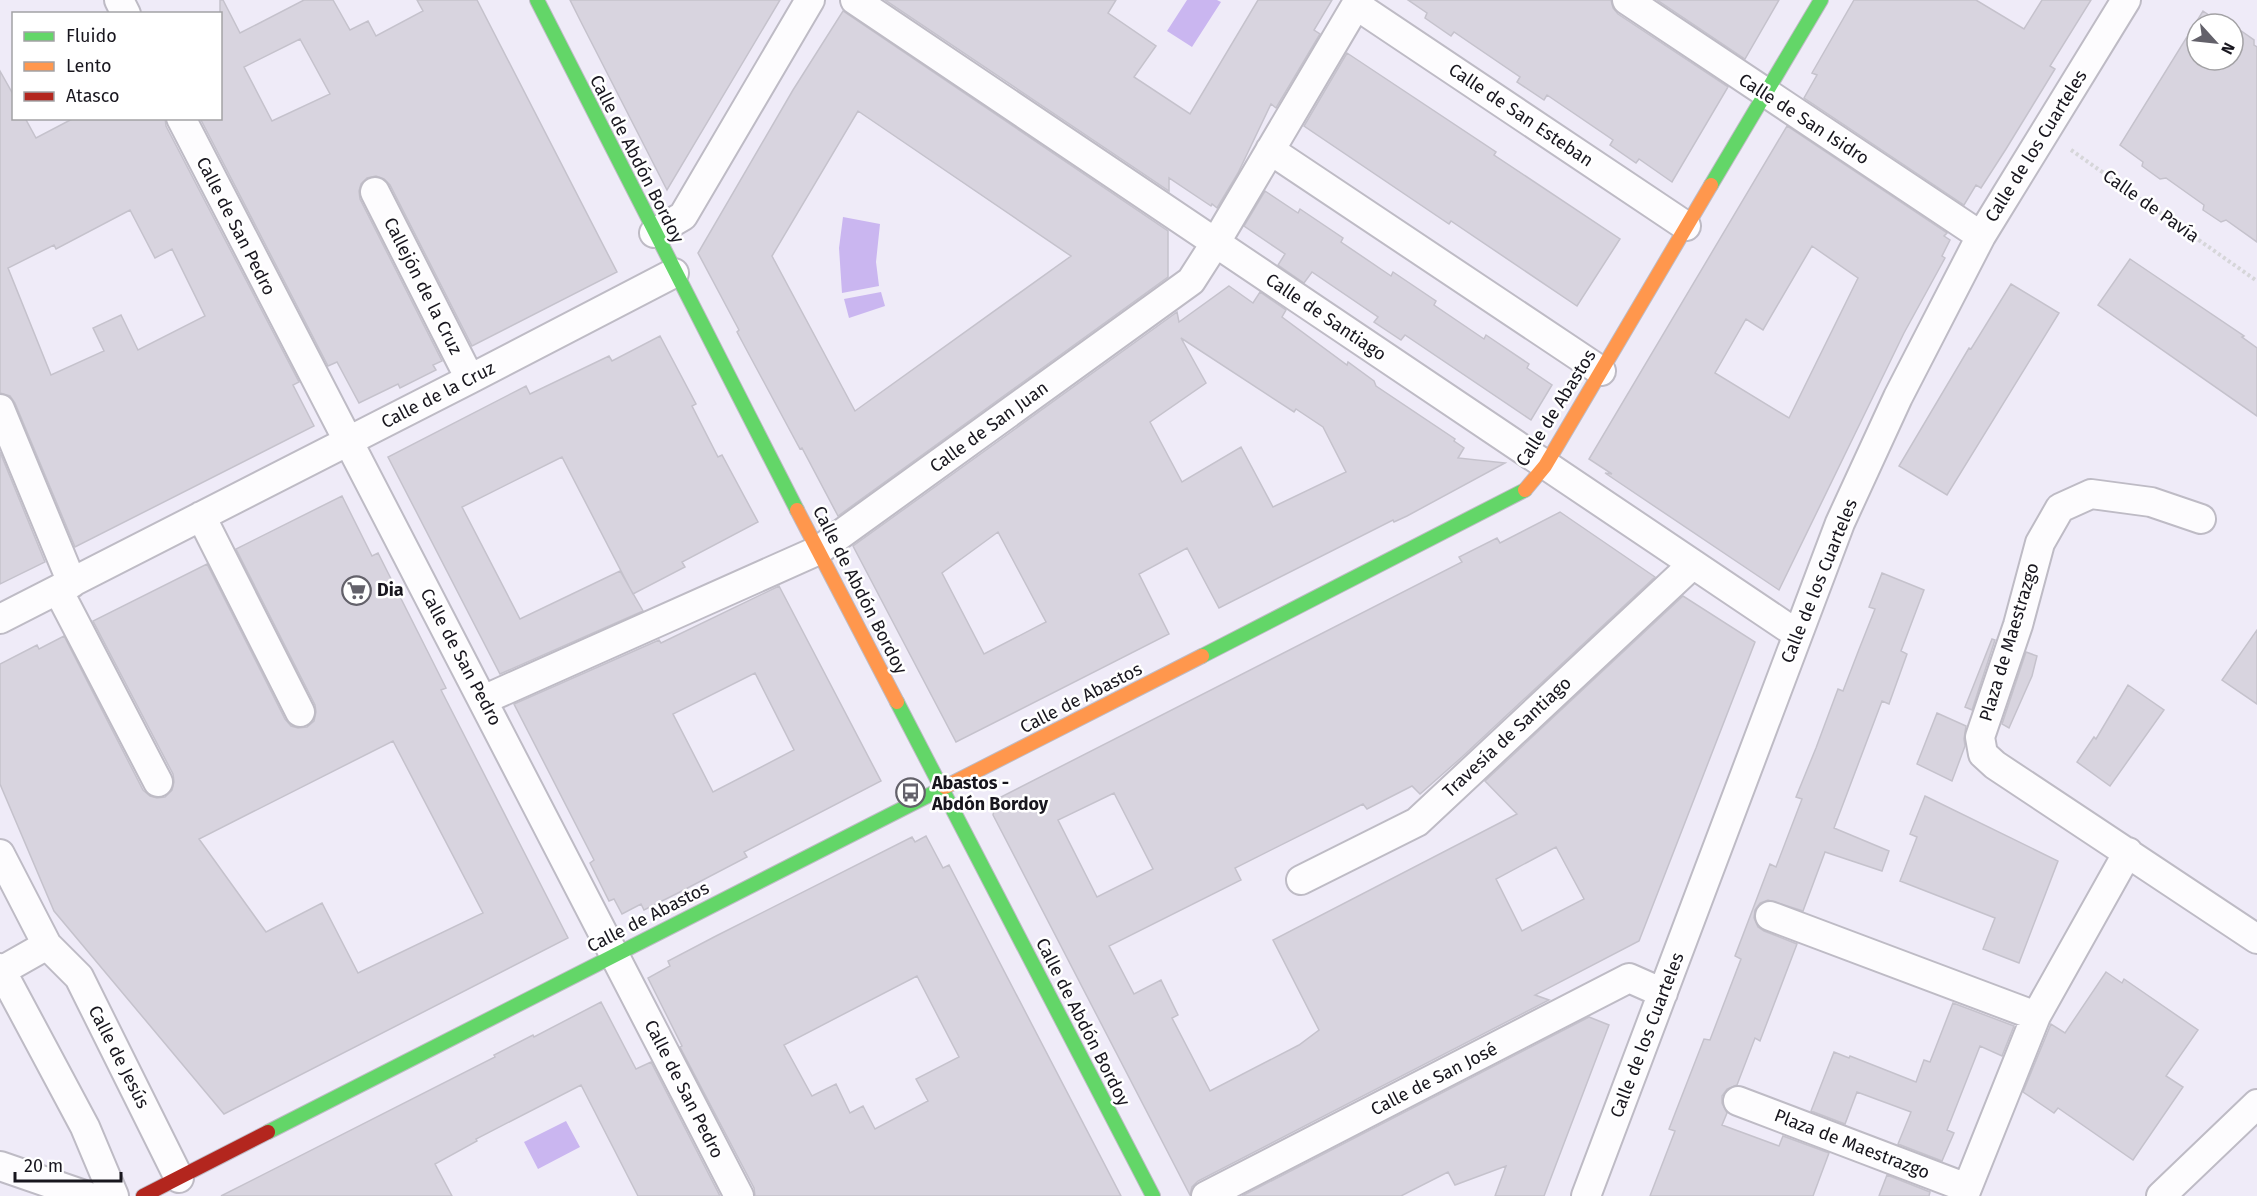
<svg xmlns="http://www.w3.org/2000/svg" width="2257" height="1196" font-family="'Fira Sans',sans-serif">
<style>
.water{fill:#cab6f0}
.building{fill:#d8d4df;stroke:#c5c2cc;stroke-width:1.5;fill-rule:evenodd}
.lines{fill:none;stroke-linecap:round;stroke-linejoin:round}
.street-casing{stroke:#bebbc5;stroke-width:32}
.fast-casing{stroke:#bebbc5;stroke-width:16}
.slow-casing{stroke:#bebbc5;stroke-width:16}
.jam-casing{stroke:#bebbc5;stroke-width:16}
.path{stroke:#d6d6d9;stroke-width:4;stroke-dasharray:3 3;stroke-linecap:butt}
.street{stroke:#fdfcfe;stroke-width:28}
.fast{stroke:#63d668;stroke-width:14}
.slow{stroke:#ff974d;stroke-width:14}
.jam{stroke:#b3261e;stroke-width:14}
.labels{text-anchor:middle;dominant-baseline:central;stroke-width:5;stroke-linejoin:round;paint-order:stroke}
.street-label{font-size:18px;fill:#18161e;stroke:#fff}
.poi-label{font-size:18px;font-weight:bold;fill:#18161e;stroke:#fff;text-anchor:start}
</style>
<rect width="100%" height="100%" fill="#efebf8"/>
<path class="water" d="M 1187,0 L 1217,0 L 1221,2 L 1192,47 L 1167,31 Z
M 843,217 L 880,224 L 876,262 L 879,286 L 842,293 L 839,248 Z
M 881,292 L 885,306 L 849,318 L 844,299 Z
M 566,1121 L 580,1147 L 538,1169 L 524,1142 Z"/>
<path class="building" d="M 220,0 L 223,0 L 240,33 L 304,0 L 333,0 L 350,30 L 368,21 L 376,36 L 423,11 L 417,0 L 477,0 L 617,272 L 472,346 L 390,185 L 384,179 L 376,176 L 367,178 L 361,184 L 359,191 L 360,199 L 442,361 L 433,365 L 436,370 L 400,388 L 398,384 L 359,403 L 337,362 L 328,366 L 200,118 L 220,118 ZM 300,39 L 330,94 L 272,121 L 244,67 Z
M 570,0 L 780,0 L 667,190 L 581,22 Z
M 885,0 L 1116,0 L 1108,13 L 1156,46 L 1134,77 L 1190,114 L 1258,0 L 1332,0 L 1314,30 L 1320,34 L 1276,108 L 1271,104 L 1238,173 L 1217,208 L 1212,204 L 1211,206 L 1169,178 L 1169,191 Z
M 1408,0 L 1611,0 L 1613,8 L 1618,14 L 1728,87 L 1672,182 L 1639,159 L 1636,163 L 1610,145 L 1613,140 L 1547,95 L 1544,100 L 1517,82 L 1520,77 L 1454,32 L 1451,36 L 1425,18 L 1427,13 Z
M 1657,0 L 1779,0 L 1745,59 Z
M 1854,0 L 1976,0 L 2024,29 L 2042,0 L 2091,0 L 2050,66 L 2055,69 L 2006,149 L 1981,188 L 1976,185 L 1964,205 L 1804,98 L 1817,75 L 1812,73 Z
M 843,11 L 1168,231 L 1168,277 L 838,516 L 802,448 L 800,449 L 752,360 L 737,332 L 739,330 L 698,253 L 793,90 ZM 858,111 L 1071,256 L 855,411 L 772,256 Z
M 2203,11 L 2222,24 L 2197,24 L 2197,60 L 2233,60 L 2233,29 L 2237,28 L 2254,40 L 2254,45 L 2257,47 L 2257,242 L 2226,220 L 2221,222 L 2203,210 L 2204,205 L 2166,178 L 2160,179 L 2142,166 L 2143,162 L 2120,145 Z
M 1347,53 L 1496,152 L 1494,155 L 1620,239 L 1577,306 L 1451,221 L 1449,224 L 1304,126 Z
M 0,71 L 14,96 L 14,118 L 25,118 L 36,138 L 74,118 L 165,118 L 166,126 L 299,382 L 293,385 L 314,426 L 75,547 L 15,403 L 10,396 L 0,393 ZM 130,210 L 155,258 L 172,249 L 205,316 L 138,350 L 121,315 L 93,328 L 104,351 L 51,375 L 8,268 L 54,245 L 56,249 Z
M 1787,126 L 1947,233 L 1944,236 L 1950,240 L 1942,256 L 1945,258 L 1904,333 L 1779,590 L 1605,473 L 1612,474 L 1589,459 ZM 1812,246 L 1858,278 L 1789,418 L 1715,373 L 1746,319 L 1763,330 Z
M 1265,191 L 1298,213 L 1300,209 L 1343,238 L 1341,242 L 1391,276 L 1393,272 L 1436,301 L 1434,305 L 1484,339 L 1486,335 L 1529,364 L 1527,368 L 1552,385 L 1531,420 L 1405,335 L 1401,340 L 1374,322 L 1378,317 L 1312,272 L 1304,283 L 1278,265 L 1285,254 L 1244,226 Z
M 2130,259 L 2244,336 L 2242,337 L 2257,348 L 2257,416 L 2098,305 Z
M 2011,284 L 2059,313 L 1947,495 L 1899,466 L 1969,348 L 1971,349 Z
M 1229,286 L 1253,303 L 1260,292 L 1286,310 L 1282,317 L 1347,365 L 1348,362 L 1374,381 L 1376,386 L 1455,439 L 1454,441 L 1464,448 L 1458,458 L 1505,463 L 1407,516 L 1394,522 L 1393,520 L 1219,608 L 1187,548 L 1139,574 L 1169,634 L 956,742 L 853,546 L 1177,312 L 1179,322 ZM 1181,338 L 1294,412 L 1296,409 L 1323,427 L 1346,472 L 1273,507 L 1241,447 L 1182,482 L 1150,422 L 1206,383 ZM 998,532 L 1046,622 L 984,654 L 942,573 Z
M 660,336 L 696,404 L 692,406 L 718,457 L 722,455 L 758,522 L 682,562 L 685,567 L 633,594 L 562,457 L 462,507 L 520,619 L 620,571 L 643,611 L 500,674 L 388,457 L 526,386 L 530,394 L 609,356 L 612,361 Z
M 0,452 L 45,562 L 0,584 Z
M 342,496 L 372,556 L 378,553 L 446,688 L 441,690 L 568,938 L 224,1114 L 54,911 L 0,784 L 0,664 L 37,645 L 39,649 L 64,636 L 143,790 L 150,796 L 157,798 L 165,797 L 172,790 L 174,782 L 173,774 L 93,621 L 207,564 L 285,719 L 291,726 L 298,728 L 307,727 L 314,721 L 316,712 L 315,705 L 236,549 ZM 393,741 L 483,913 L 358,973 L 322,903 L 266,932 L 199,839 Z
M 1560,512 L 1655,577 L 1462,757 L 1420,794 L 1412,786 L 1367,809 L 1363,804 L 1235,868 L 1241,880 L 1109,946 L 1134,994 L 1161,980 L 1178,1015 L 1172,1018 L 1210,1091 L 1299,1045 L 1319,1030 L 1273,940 L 1517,814 L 1485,781 L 1683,596 L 1755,642 L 1639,941 L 1535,995 L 1549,1000 L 1198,1181 L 1192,1187 L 1190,1195 L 993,815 L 997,799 L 1462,562 L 1459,557 L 1497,538 L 1500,543 ZM 1114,793 L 1153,869 L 1097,897 L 1058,820 ZM 1556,847 L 1584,899 L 1522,931 L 1496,879 Z
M 1882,573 L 1924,590 L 1901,651 L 1907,654 L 1889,704 L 1882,701 L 1834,828 L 1889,851 L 1882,871 L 1825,852 L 1803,911 L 1768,900 L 1760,903 L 1755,910 L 1754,918 L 1758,927 L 1764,931 L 1797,944 L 1760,1041 L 1755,1038 L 1737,1085 L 1727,1089 L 1722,1096 L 1722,1103 L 1727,1113 L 1722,1125 L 1779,1146 L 1783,1136 L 1829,1153 L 1813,1196 L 1650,1196 L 1675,1131 L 1669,1129 L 1704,1039 L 1710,1040 L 1741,959 L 1735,956 L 1770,864 L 1776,867 L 1802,799 L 1796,797 L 1816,748 L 1838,689 L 1843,691 L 1858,652 L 1875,609 L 1869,607 Z
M 779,586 L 881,781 L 744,852 L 747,857 L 678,893 L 644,910 L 641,904 L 622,914 L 614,899 L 609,901 L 590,863 L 594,860 L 514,704 L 659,640 L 661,643 ZM 755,673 L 794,750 L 713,792 L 673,714 Z
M 2257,630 L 2257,704 L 2222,680 Z
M 1992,639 L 1995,640 L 1972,710 L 1965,707 Z
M 2026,652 L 2037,656 L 2032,676 L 2009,728 L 2002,724 Z
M 2128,685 L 2164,710 L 2110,786 L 2077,762 L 2094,737 L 2096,739 Z
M 1937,713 L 1966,726 L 1964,739 L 1965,746 L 1952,781 L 1917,764 Z
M 1925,796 L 2058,861 L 2019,963 L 1983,949 L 1995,918 L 1900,881 L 1917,837 L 1910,834 Z
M 926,836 L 943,868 L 949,865 L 1121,1196 L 755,1196 L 754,1188 L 680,1047 L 682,1046 L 648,978 L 670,966 L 668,961 L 716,936 L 912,837 L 915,842 ZM 917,976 L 959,1057 L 916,1079 L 928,1101 L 875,1129 L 863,1106 L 850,1113 L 836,1084 L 812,1096 L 784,1045 Z
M 2106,972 L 2122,983 L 2124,979 L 2198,1030 L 2166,1076 L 2183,1087 L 2133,1160 L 2058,1108 L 2054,1113 L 2023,1092 L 2051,1024 L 2065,1033 Z
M 601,1002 L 636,1069 L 651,1062 L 720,1196 L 638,1196 L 581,1085 L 476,1139 L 477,1141 L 435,1164 L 452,1196 L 221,1196 L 495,1057 L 494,1055 L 533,1035 L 534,1037 Z
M 1953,1003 L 2014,1026 L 2002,1056 L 1980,1046 L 1947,1130 L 1954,1133 L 1942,1161 L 1898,1144 L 1911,1112 L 1857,1092 L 1845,1124 L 1811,1111 L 1834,1052 L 1849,1058 L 1850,1056 L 1916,1082 L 1924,1060 L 1930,1062 Z
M 1589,1017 L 1609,1025 L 1544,1196 L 1495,1196 L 1506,1166 L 1455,1185 L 1448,1172 L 1401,1196 L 1242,1196 Z
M 1887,1175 L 1930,1192 L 1929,1196 L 1879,1196 Z"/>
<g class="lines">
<defs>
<path id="street" d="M 119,0 L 126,14
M 855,0 L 1797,634
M 1627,0 L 1981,236
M 1356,5 L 1686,226
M 181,118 L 739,1196
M 1270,150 L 1601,371
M 375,192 L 470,379
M 654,233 L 683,216 L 810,0
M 0,409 L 72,583
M 201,516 L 300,712
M 2201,519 L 2151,502 L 2091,494 L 2060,508 L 2040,543 L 2018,625 L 1980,737 L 1983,754 L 1995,765 L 2257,939
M 58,590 L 158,782
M 0,619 L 470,379 L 674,273
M 483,700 L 819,550 L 1191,281 L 1216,242 L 1359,0
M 0,854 L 47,945 L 79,977 L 179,1178
M 1301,880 L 1417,822 L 1692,565
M 1770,916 L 2036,1016
M 0,968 L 85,1127 L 114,1196
M 1,971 L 47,945
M 1738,1101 L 1967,1188
M 0,1166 L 87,1196
M 1206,1196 L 1629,978 L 1663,993
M 1586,1196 L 1840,523 L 1898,397 L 1981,236 L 2126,0
M 1964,1196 L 2036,1016 L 2128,852
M 2161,1196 L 2257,1104"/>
<path id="fast" d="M 537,0 L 797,510
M 1711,185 L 1821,0
M 1202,656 L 1525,490
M 897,702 L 1153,1196
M 268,1132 L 945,787"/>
<path id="slow" d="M 1525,490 L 1545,466 L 1711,185
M 797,510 L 897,702
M 945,787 L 1202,656"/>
<path id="jam" d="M 143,1196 L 268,1132"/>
</defs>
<use href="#street" class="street-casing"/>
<use href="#fast" class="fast-casing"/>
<use href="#slow" class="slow-casing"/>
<use href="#jam" class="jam-casing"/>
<path class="path" d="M 2071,150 L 2257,281"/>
<use href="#street" class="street"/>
<use href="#fast" class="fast"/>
<use href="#slow" class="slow"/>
<use href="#jam" class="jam"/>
</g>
<defs>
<symbol id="supermarket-ring" viewBox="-11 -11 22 22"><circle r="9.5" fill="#fff" stroke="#63616a" stroke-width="1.5"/><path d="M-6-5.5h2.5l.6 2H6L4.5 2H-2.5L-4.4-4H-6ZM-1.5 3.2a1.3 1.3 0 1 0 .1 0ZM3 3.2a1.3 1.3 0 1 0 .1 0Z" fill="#63616a"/></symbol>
<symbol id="bus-ring" viewBox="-11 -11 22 22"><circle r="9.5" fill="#fff" stroke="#63616a" stroke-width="1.5"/><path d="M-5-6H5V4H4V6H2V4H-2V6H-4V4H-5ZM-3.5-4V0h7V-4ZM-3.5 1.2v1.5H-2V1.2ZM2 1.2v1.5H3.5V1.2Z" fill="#63616a"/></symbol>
</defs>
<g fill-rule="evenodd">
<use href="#supermarket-ring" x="340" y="574" width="33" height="33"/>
<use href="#bus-ring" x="894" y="776" width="33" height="33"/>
</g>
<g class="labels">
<g class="street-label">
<text transform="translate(1521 115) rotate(34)">Calle de San Esteban</text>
<text transform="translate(1804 119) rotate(33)">Calle de San Isidro</text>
<text transform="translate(2036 146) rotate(-58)">Calle de los Cuarteles</text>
<text transform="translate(637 159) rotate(63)">Calle de Abdón Bordoy</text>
<text transform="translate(2151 206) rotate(35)">Calle de Pavía</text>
<text transform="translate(236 226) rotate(63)">Calle de San Pedro</text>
<text transform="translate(423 286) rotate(63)">Callejón de la Cruz</text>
<text transform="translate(1326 317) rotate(34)">Calle de Santiago</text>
<text transform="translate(438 395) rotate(-27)">Calle de la Cruz</text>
<text transform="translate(1556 408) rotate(-58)">Calle de Abastos</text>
<text transform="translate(989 427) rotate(-36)">Calle de San Juan</text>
<text transform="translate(1819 581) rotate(-68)">Calle de los Cuarteles</text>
<text transform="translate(860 590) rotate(63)">Calle de Abdón Bordoy</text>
<text transform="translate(2009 642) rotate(-73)">Plaza de Maestrazgo</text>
<text transform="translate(461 657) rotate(62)">Calle de San Pedro</text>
<text transform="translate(1081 698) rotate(-27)">Calle de Abastos</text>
<text transform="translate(1507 737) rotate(-43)">Travesía de Santiago</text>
<text transform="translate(648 917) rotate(-27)">Calle de Abastos</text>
<text transform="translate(1083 1022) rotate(63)">Calle de Abdón Bordoy</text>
<text transform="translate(1647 1035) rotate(-69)">Calle de los Cuarteles</text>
<text transform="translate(119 1057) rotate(63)">Calle de Jesús</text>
<text transform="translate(1434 1079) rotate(-27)">Calle de San José</text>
<text transform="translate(684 1089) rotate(63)">Calle de San Pedro</text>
<text transform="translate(1852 1144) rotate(21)">Plaza de Maestrazgo</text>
</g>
<g class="poi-label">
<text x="377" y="590">Dia</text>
<text x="932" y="783">Abastos -<tspan x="932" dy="21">Abdón Bordoy</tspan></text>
</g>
</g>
<rect x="12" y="12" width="210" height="108" fill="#ffffff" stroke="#a3a2a5" stroke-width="1.5"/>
<rect x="24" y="32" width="30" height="9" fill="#63d668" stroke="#a3a2a5" stroke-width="1.5"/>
<text x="66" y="42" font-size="18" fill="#18161e">Fluido</text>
<rect x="24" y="62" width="30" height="9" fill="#ff974d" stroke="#a3a2a5" stroke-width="1.5"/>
<text x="66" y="72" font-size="18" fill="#18161e">Lento</text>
<rect x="24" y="92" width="30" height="9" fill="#b3261e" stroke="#a3a2a5" stroke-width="1.5"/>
<text x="66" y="102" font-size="18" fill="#18161e">Atasco</text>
<g transform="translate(2215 42) rotate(117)"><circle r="28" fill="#ffffff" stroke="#a3a2a5" stroke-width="1.5"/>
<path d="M0-4.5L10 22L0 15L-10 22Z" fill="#63616a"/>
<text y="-9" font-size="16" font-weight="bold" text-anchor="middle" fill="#18161e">N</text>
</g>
<path d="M15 1172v9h106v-9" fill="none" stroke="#18161e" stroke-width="3"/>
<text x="24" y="1172" font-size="18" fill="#18161e" stroke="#ffffff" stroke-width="4.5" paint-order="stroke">20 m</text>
</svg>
